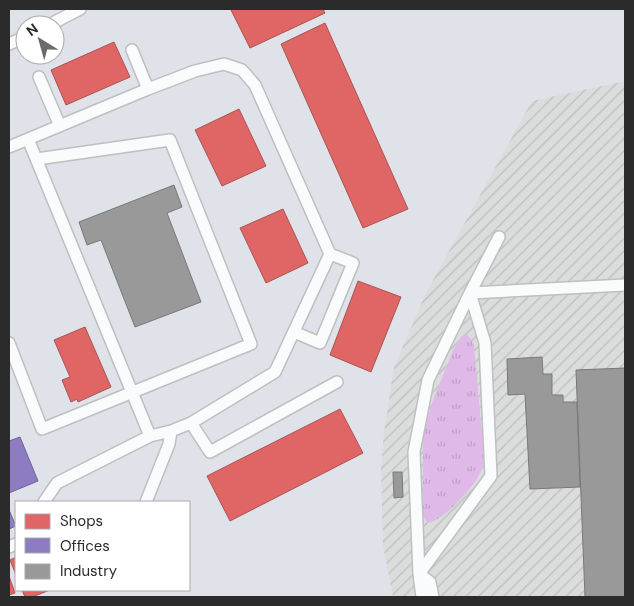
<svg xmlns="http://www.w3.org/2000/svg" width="634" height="606" font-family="'DM Sans',sans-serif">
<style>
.industrial{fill:url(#industrial-furrows)}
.grass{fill:url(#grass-tufts)}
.shops{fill:#e06666;stroke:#aa5454}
.offices{fill:#8e7cc3;stroke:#706495}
.industry{fill:#999;stroke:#787878}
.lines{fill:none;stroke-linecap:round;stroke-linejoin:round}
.lane-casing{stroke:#bfbfbf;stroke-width:14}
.lane{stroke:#fafbfc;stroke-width:11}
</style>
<defs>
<pattern id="industrial-furrows" width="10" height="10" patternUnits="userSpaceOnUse" patternTransform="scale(1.25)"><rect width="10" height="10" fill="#dadddc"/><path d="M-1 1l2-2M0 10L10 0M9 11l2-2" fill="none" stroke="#bbbebd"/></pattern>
<pattern id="grass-tufts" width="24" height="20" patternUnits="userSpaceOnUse" patternTransform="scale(1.25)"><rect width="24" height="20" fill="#dfb9e8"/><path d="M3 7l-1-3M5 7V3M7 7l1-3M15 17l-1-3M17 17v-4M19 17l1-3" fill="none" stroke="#c09fc7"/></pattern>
</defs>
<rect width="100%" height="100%" fill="#e0e2ea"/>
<path class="industrial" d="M 625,81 L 625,597 L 393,597 L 383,546 L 381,469 L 384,432 L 394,367 L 426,293 L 532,101 Z"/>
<path class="grass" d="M 467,335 L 471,339 L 474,345 L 484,458 C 483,465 482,471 478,477 C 470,491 443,520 428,523 L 424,518 L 423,512 L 423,443 L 425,427 L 432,403 L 453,350 L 462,336 Z"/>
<path class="shops" d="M 234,9 L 323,9 L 325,13 L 250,48 L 231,10 Z
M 325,23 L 408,209 L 363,228 L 281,44 Z
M 114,42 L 130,77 L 66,105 L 51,70 Z
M 239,109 L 266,166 L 222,186 L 195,130 Z
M 283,209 L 308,263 L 266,283 L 240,228 Z
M 358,281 L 401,297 L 371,372 L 330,355 Z
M 85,327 L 111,387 L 78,402 L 77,399 L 71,402 L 62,380 L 70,377 L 54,340 Z
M 340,409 L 363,453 L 230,521 L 207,476 Z
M 16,557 L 16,575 L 10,560 Z
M 9,576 L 15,593 L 9,595 Z
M 22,590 L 50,590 L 32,597 L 25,597 Z"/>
<path class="offices" d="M 20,437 L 38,481 L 9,493 L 9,441 Z
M 9,510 L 16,526 L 9,529 Z"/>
<path class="industry" d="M 174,185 L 182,207 L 167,213 L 201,302 L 135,327 L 101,240 L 87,245 L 79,222 Z
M 542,357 L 543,374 L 552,374 L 552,395 L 563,395 L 563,402 L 577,402 L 580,487 L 530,489 L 525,394 L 508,395 L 507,359 Z
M 625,368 L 625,597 L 585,597 L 576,370 Z
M 393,472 L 402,472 L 403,497 L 394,498 Z"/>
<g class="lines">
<defs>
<path id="lane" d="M 49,25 L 80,9
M 9,44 L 25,37
M 132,50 L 148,89
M 39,77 L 60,126
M 28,139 L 150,436
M 9,147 L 148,89 L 195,71 L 224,64 L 242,70 L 255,85 L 330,254 L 275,372 L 191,423 L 171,431 L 150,436 L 57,483 L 44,502
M 470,293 L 625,285
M 294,332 L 320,343 L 353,263 L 330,254
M 9,343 L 42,429 L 251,344 L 170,140 L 37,159
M 191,423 L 210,452 L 337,382
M 146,502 L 169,444 L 171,431
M 9,547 L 16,544
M 422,597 L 419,574 L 414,452 L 428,380 L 470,293 L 499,237
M 433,597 L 430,582 L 419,574 L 491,476 L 485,343 L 470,293"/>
</defs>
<use href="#lane" class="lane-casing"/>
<use href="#lane" class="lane"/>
</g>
<rect width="634" height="606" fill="none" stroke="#2b2b2b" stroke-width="20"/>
<rect x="15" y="501" width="175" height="90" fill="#ffffff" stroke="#aaaaaa"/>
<rect x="25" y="514" width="25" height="15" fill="#e06666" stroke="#aaaaaa"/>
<text x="60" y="526" font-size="15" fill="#2b2b2b">Shops</text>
<rect x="25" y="538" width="25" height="15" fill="#8e7cc3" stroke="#aaaaaa"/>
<text x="60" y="551" font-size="15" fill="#2b2b2b">Offices</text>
<rect x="25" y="564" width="25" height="15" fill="#999999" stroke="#aaaaaa"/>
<text x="60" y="576" font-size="15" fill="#2b2b2b">Industry</text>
<g transform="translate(40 40) rotate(323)"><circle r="24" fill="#ffffff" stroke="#aaaaaa"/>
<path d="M0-4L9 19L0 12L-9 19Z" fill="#6a6b6e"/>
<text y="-8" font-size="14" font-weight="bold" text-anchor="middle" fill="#2b2b2b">N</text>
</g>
</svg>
